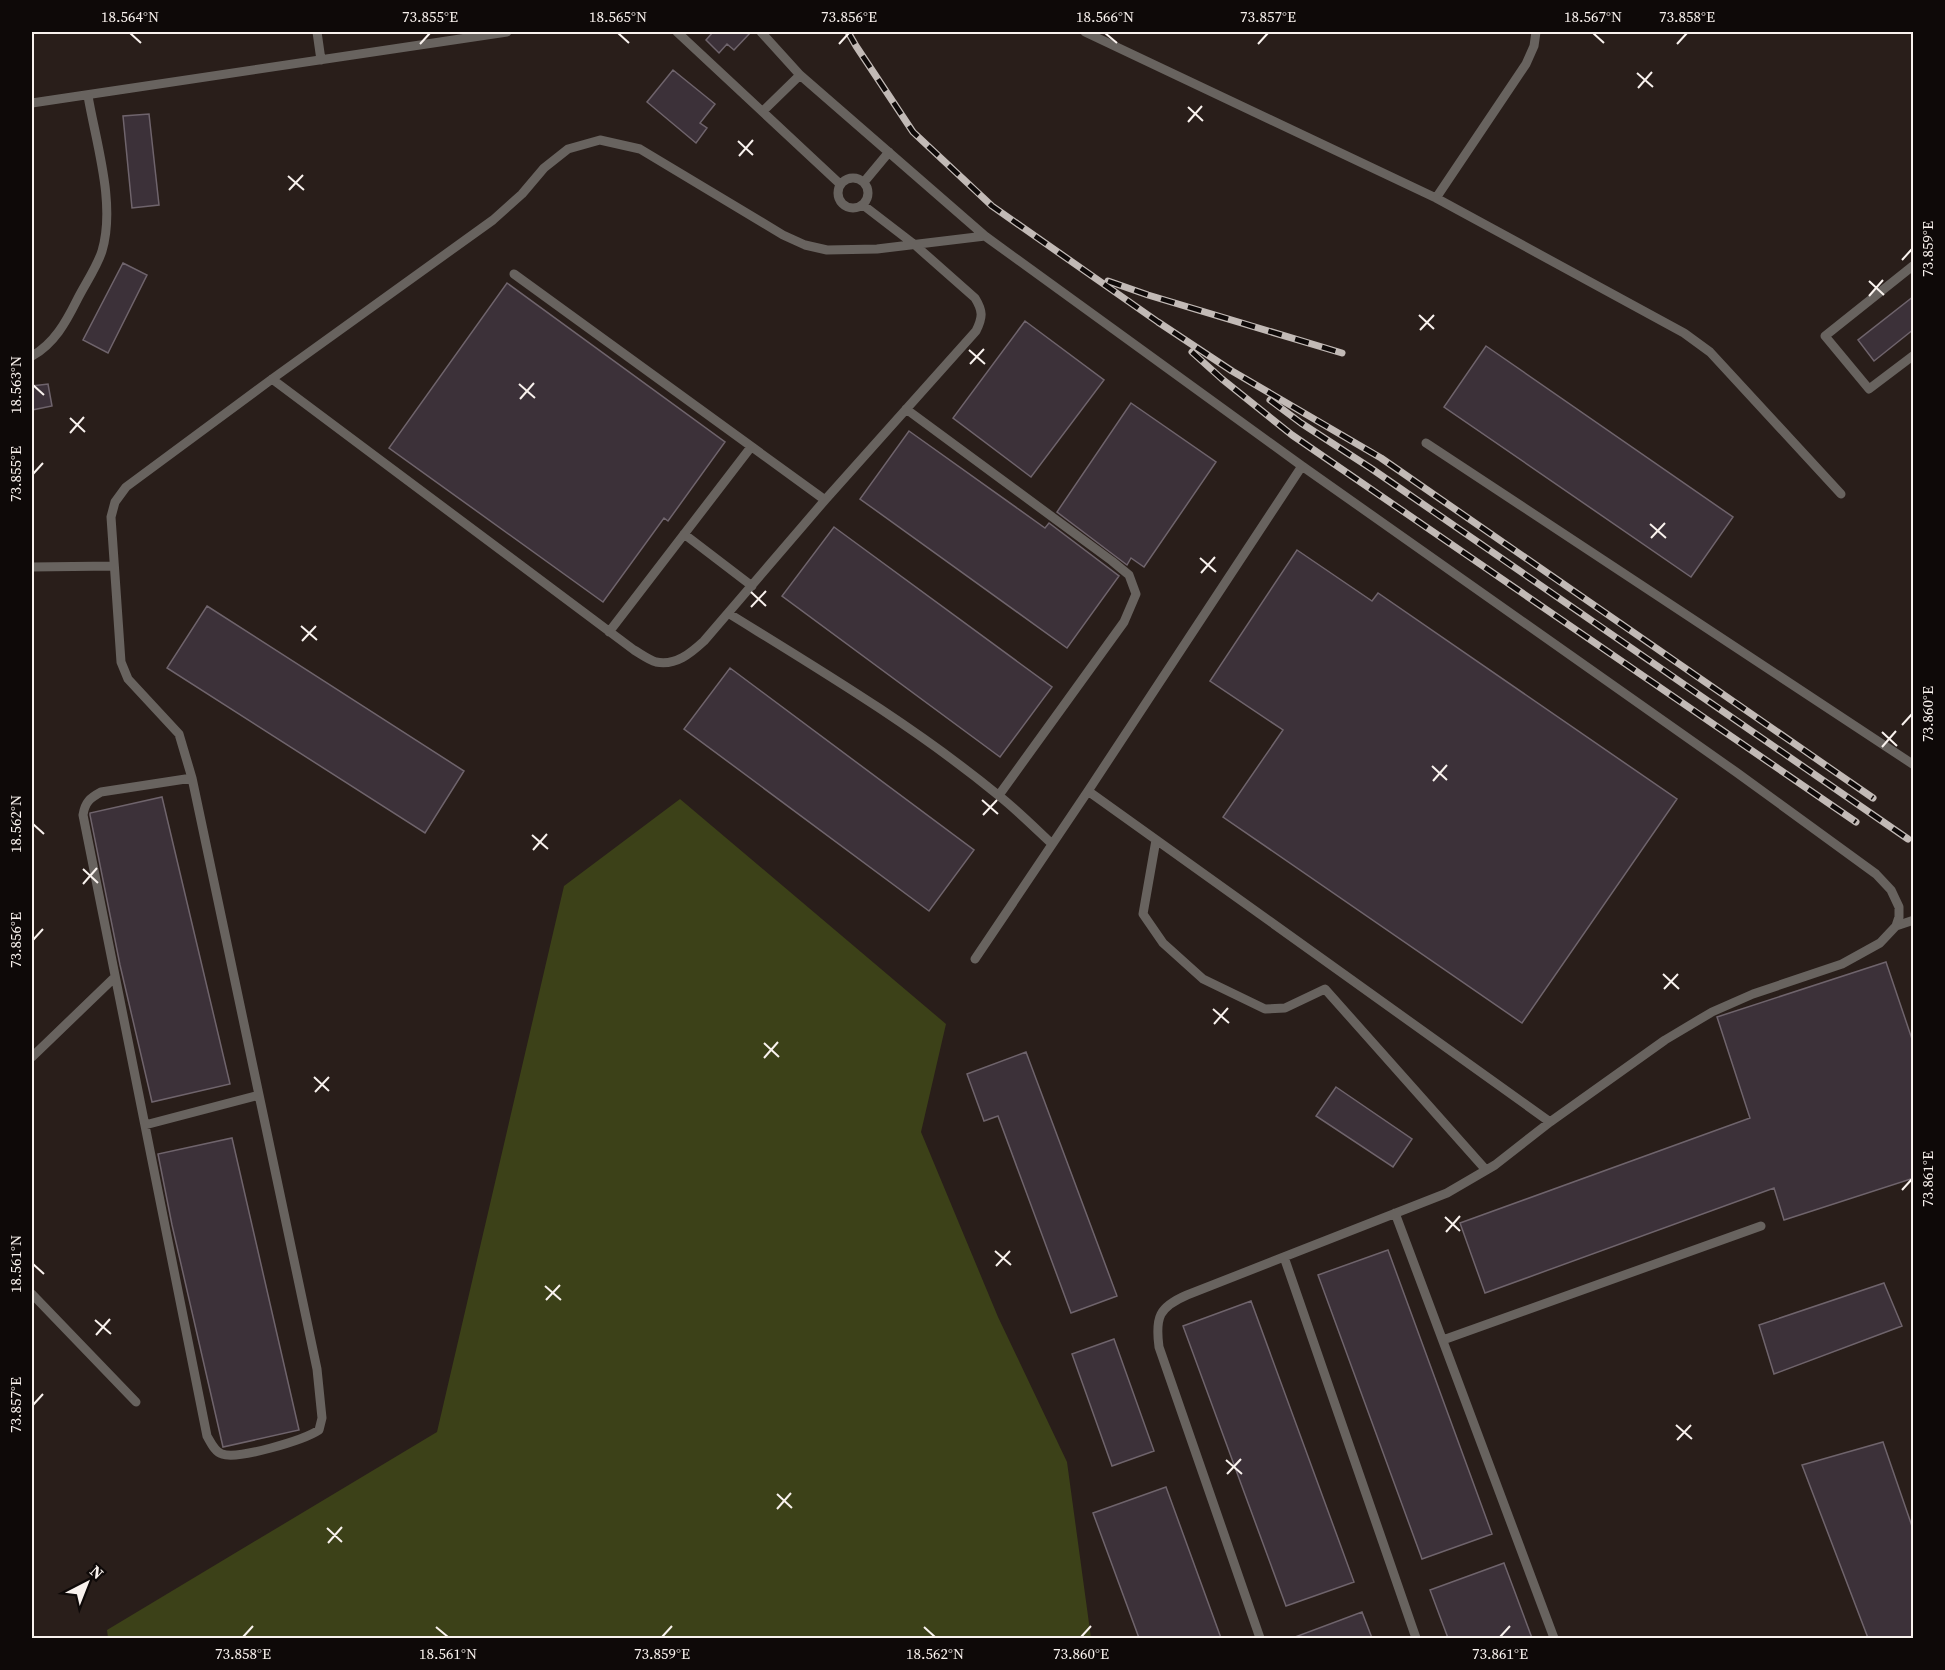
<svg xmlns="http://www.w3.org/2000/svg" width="1945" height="1670" font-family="'Source Serif 4',serif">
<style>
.green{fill:#3c4118}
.building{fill:#3c3139;stroke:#6f646c;stroke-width:1.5}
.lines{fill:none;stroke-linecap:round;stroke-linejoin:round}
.service{stroke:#68635f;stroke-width:9}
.rail-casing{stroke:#c2bab6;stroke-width:7}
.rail{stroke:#0e0908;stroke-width:4.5;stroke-dasharray:14;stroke-linecap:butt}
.ticks{fill:none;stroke:#f9f2ee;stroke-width:2}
.neatline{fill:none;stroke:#f9f2ee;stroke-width:2}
.ticks-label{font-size:15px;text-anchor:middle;fill:#f9f2ee}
</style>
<rect width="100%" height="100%" fill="#291e1a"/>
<path class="green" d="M 680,799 L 946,1024 L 921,1132 L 998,1317 L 1067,1462 L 1091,1638 L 108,1638 L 107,1630 L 437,1432 L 564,886 Z"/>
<path class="building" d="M 713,32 L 751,32 L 734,50 L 727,44 L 719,53 L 706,40 Z
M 673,70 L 715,104 L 700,123 L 707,128 L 696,143 L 647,102 Z
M 149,114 L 159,205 L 132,208 L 123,116 Z
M 123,263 L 147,275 L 108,353 L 83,340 Z
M 507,283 L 725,442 L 668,521 L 664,518 L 603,602 L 389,448 Z
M 1914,296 L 1914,329 L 1874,361 L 1858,340 Z
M 1025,321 L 1104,380 L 1031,477 L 953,418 Z
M 1486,346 L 1733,517 L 1691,577 L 1444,407 Z
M 48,384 L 52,406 L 32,410 L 32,386 Z
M 1131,403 L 1216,462 L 1144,567 L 1131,558 L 1127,565 L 1057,512 Z
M 909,431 L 1045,528 L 1049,523 L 1119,576 L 1067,648 L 860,499 Z
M 834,527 L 1052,687 L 1000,757 L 782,596 Z
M 1297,550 L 1372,601 L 1378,593 L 1677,799 L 1522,1023 L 1223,817 L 1283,730 L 1210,681 Z
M 207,606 L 464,771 L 425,833 L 167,668 Z
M 730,668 L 974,850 L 929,911 L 684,729 Z
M 162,797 L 230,1084 L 152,1102 L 120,965 L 90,815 L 90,813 Z
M 1886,962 L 1914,1045 L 1914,1178 L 1784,1220 L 1774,1188 L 1485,1293 L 1460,1223 L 1750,1118 L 1717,1017 Z
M 1026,1052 L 1117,1296 L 1071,1313 L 998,1116 L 984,1121 L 967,1074 Z
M 1336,1087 L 1412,1139 L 1393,1167 L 1316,1116 Z
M 232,1138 L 299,1430 L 223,1447 L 172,1225 L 158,1154 Z
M 1388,1250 L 1492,1534 L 1422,1559 L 1318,1275 Z
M 1884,1283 L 1902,1326 L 1774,1374 L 1759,1325 Z
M 1251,1301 L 1354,1582 L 1286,1606 L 1183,1326 Z
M 1114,1339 L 1154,1451 L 1112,1466 L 1072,1354 Z
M 1883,1442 L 1914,1532 L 1914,1638 L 1868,1638 L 1802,1465 Z
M 1166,1487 L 1221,1638 L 1139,1638 L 1093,1513 Z
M 1504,1563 L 1532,1638 L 1448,1638 L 1430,1590 Z
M 1362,1612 L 1372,1638 L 1296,1638 L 1295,1637 Z"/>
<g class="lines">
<path class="service" d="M 317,32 L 321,60
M 677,32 L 840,184
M 761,32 L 800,75 L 985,236 L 1302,466 L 1736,772 L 1876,874 L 1891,890 L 1899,907 L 1899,917 L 1896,926 L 1880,943 L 1842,964 L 1753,994 L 1712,1012 L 1665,1040 L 1550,1122 L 1495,1165 L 1447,1193 L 1187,1295 C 1159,1307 1155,1317 1159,1347 L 1260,1638
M 1085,32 L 1436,198 L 1684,333 L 1710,352 L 1841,494
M 32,103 L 507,32
M 763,111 L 800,75
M838 193a15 15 0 1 1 30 0a15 15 0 1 1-30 0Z
M 864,182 L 889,152
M 1436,198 L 1526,64 L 1534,46 L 1536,32
M 1914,265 L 1825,336 L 1869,389 L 1914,355
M 514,274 L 825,500
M 32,356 C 54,344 66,322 77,300 C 85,284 97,267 102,251 C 116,204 96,143 88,96
M 272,379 L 634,650 C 641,654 649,660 656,662 C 676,666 691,653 704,641 L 825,500 L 976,331 C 983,317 983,311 975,298 L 915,245 L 863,205
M 906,409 L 1112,561 L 1129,575 L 1136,594 L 1124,622 L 999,795
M 1426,443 L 1914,765
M 684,534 L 752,586
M 32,567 L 114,566
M 728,613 C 820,670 914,726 998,795 C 1017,810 1034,827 1052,844
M 609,632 L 751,447
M 192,778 L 101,792 C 90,798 85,802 83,815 L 207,1436 C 211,1443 215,1452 222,1454 C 238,1460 304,1440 319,1430 L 322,1418 L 317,1369 L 192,778 L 179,734 L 128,679 L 121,662 L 111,517 L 115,502 L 126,487 L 272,379 L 493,220 L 522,194 L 544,168 L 568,149 L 600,140 L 640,149 L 783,235 L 805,245 L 827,250 L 877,249 L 985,236
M 1088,791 L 1550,1122
M 1156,840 L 1143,914 L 1163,943 L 1203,979 L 1265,1009 L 1285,1008 L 1325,989 L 1486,1170
M 1896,926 L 1914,920
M 975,959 L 1088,791 L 1302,466
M 32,1057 L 115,977
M 145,1125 L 259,1095
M 1395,1213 L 1554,1638
M 1284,1257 L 1416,1638
M 32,1294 L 136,1402
M 1443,1340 L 1761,1226"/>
<defs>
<path id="rail" d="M 848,32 L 856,46 L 913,132 L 992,206 L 1158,322 L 1232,371 L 1381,458 L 1873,798
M 1108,281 L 1148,295 L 1342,353
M 1192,352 L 1222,379 L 1292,435 L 1856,822
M 1270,400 L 1301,423 L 1372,469 L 1908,839"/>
</defs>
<use href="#rail" class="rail-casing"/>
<use href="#rail" class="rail"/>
</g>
<path class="ticks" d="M 130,33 L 141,43M 618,33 L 629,43M 1105,33 L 1117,43M 1593,33 L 1604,43M 420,44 L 430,33M 839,44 L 849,33M 1258,44 L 1268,33M 1677,44 L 1687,33M 1637,73 L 1653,87M 1638,88 L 1652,72M 1188,107 L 1203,121M 1188,122 L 1202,106M 738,141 L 753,155M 739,156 L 753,140M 288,176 L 304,190M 289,190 L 303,175M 1902,260 L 1912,249M 1869,281 L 1884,295M 1869,296 L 1883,280M 1419,315 L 1434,329M 1420,330 L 1434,315M 969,350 L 985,364M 970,364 L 984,349M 519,384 L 535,398M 33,385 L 44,395M 520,399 L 534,383M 70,418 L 85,432M 70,433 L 84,417M 33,474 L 43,463M 1650,524 L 1666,538M 1651,538 L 1665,523M 1200,558 L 1216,572M 1201,573 L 1215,557M 751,592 L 766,606M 751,607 L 766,591M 301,626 L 317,640M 302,641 L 316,626M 1902,725 L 1912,714M 1882,732 L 1897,746M 1882,747 L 1896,731M 1432,766 L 1447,780M 1433,781 L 1447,765M 982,800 L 998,814M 983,815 L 997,800M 33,824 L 44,834M 532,835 L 548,849M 533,850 L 547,834M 83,869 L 98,883M 83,884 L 97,868M 33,940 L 43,929M 1663,974 L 1679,989M 1664,989 L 1678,974M 1213,1009 L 1229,1023M 1214,1024 L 1228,1008M 764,1043 L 779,1057M 764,1058 L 778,1042M 314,1077 L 329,1091M 315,1092 L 329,1077M 1902,1190 L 1912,1179M 1445,1217 L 1460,1231M 1446,1232 L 1460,1216M 995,1251 L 1011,1265M 33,1264 L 44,1274M 996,1266 L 1010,1251M 545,1286 L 561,1300M 546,1300 L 560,1285M 95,1320 L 111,1334M 96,1335 L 110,1319M 33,1405 L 43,1394M 1676,1425 L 1692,1439M 1677,1440 L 1691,1425M 1226,1460 L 1242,1474M 1227,1474 L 1241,1459M 777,1494 L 792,1508M 777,1509 L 791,1493M 327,1528 L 342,1542M 328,1543 L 342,1527M 436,1627 L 448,1637M 924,1627 L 935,1637M 243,1637 L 253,1626M 662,1637 L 672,1626M 1081,1637 L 1091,1626M 1500,1637 L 1510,1626"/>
<rect width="1945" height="1670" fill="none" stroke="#0e0908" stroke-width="66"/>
<g transform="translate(87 1583) rotate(42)" stroke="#0e0908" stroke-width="4.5" paint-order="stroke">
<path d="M0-4.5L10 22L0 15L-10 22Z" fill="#f9f2ee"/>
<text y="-9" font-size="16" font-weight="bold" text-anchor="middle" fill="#f9f2ee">N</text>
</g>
<rect x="33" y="33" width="1879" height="1604" class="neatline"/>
<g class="ticks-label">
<text x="130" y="22">18.564°N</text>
<text x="430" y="22">73.855°E</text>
<text x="618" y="22">18.565°N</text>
<text x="849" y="22">73.856°E</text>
<text x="1105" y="22">18.566°N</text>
<text x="1268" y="22">73.857°E</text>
<text x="1593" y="22">18.567°N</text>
<text x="1687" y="22">73.858°E</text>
<text transform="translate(1928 249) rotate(-90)" y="5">73.859°E</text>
<text transform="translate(16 385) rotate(-90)" y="5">18.563°N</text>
<text transform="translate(16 474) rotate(-90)" y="5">73.855°E</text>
<text transform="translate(1928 714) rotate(-90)" y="5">73.860°E</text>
<text transform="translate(16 824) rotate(-90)" y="5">18.562°N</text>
<text transform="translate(16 940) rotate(-90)" y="5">73.856°E</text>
<text transform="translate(1928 1179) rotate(-90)" y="5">73.861°E</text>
<text transform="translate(16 1264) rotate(-90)" y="5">18.561°N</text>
<text transform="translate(16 1405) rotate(-90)" y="5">73.857°E</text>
<text x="243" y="1659">73.858°E</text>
<text x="448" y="1659">18.561°N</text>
<text x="662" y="1659">73.859°E</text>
<text x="935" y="1659">18.562°N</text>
<text x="1081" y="1659">73.860°E</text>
<text x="1500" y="1659">73.861°E</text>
</g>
</svg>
